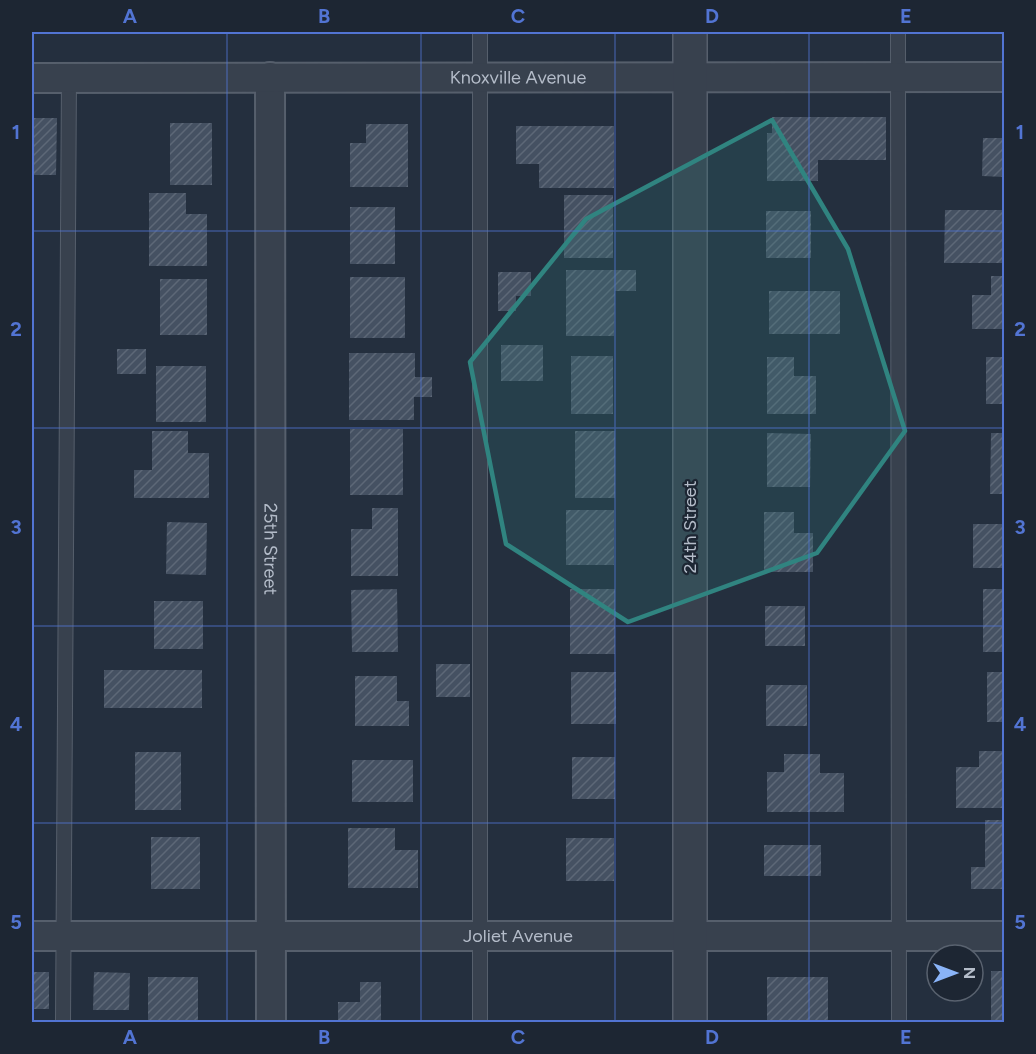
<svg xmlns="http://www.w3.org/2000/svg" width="1036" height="1054" font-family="Figtree,sans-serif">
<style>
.building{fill:url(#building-hatch)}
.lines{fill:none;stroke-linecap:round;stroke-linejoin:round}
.service-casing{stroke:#565f6c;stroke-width:16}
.minor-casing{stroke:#565f6c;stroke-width:32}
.tertiary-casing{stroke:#565f6c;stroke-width:36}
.service{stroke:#38414e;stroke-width:14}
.minor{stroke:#38414e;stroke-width:28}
.tertiary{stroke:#38414e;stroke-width:33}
.marked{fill:#308480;fill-opacity:0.2;stroke:#308480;stroke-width:4.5;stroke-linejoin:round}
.grid{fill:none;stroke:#5274d3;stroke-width:1.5;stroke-opacity:0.55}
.labels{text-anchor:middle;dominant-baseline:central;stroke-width:4.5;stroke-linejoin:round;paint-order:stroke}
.street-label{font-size:18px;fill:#b4bcc9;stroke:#1d2633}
.neatline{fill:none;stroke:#5274d3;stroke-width:2}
.grid-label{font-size:20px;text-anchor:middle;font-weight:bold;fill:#5274d3}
</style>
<defs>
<pattern id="building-hatch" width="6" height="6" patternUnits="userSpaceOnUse" patternTransform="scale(1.5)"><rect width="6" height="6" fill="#455162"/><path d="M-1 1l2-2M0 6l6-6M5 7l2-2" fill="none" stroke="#5d6877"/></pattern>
</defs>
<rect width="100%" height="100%" fill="#242f3e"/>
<path class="building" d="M 772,117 L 886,117 L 886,160 L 818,160 L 818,181 L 767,181 L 767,133 L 772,133 Z
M 32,118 L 57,118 L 56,175 L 32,175 Z
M 170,123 L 212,123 L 212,185 L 170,185 Z
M 366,124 L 408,124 L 408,187 L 350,187 L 350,143 L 366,143 Z
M 516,126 L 614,126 L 614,188 L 539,188 L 539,164 L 516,164 Z
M 983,138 L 1004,138 L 1004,177 L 982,176 Z
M 149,193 L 186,193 L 186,214 L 207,214 L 207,266 L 149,266 Z
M 564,195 L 613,195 L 613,258 L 564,258 Z
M 350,207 L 395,207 L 395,264 L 350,264 Z
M 945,210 L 1004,210 L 1004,263 L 944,263 Z
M 766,211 L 811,211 L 811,258 L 766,258 Z
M 566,270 L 636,270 L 636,291 L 615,291 L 614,336 L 566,336 Z
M 498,272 L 531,272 L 531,296 L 516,296 L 516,311 L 498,311 Z
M 991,276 L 1004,276 L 1004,329 L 972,329 L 972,295 L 991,295 Z
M 350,277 L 405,277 L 405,338 L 350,338 Z
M 160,279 L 207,279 L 207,335 L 160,335 Z
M 769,291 L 840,291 L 840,334 L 769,334 Z
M 501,345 L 543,345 L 543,381 L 501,381 Z
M 117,349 L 146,349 L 146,374 L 117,374 Z
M 349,353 L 415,353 L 415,377 L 432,377 L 432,397 L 414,397 L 414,420 L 349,420 Z
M 571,356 L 613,356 L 613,414 L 571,414 Z
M 767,357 L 794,357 L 794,376 L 816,376 L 816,414 L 767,414 Z
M 986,357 L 1004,357 L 1004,404 L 986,404 Z
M 156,366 L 206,366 L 206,422 L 156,422 Z
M 350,429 L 403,429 L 403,495 L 350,495 Z
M 152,431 L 188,431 L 188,453 L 209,453 L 209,498 L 134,498 L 134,470 L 152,470 Z
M 575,431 L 615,431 L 615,498 L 575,498 Z
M 767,433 L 811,434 L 810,487 L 767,487 Z
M 991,433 L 1004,433 L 1004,494 L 990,494 Z
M 372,508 L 398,508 L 398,576 L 351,576 L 351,529 L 372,529 Z
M 566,510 L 614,510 L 614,565 L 566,565 Z
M 764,512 L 794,512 L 794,533 L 813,533 L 813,572 L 764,572 Z
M 167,522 L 207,523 L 206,575 L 166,574 Z
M 973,524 L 1004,524 L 1004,568 L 973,568 Z
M 397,589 L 398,652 L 352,652 L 351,590 Z
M 570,589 L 615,589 L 615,654 L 570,654 Z
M 983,589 L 1004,589 L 1004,652 L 983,652 Z
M 154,601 L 203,601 L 203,649 L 154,649 Z
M 765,606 L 805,606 L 805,646 L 765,646 Z
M 436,664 L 470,664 L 470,697 L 436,697 Z
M 104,670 L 202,670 L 202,708 L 104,708 Z
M 571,672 L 616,672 L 616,724 L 571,724 Z
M 987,672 L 1004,672 L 1004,722 L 987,722 Z
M 355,676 L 397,676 L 397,701 L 409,701 L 409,726 L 355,726 Z
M 766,685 L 807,685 L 807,726 L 766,726 Z
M 979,751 L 1004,751 L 1004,808 L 956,808 L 956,767 L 979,767 Z
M 135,752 L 181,752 L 181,810 L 135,810 Z
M 784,754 L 820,754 L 820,773 L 844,773 L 844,812 L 767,812 L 767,772 L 784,772 Z
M 572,757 L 615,757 L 615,799 L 572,799 Z
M 352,760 L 413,760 L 413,802 L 352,802 Z
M 985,820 L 1004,820 L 1004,889 L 971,889 L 971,867 L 985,867 Z
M 348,828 L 395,828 L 395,850 L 418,850 L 418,888 L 348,888 Z
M 151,837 L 200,837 L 200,889 L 151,889 Z
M 566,838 L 614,838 L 614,881 L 566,881 Z
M 764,845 L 821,845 L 821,876 L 764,876 Z
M 991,971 L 1004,971 L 1004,1022 L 991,1022 Z
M 32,972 L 49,972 L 49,1009 L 32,1009 Z
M 94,972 L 130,973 L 129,1010 L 93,1010 Z
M 148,977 L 198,977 L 198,1022 L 148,1022 Z
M 767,977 L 828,977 L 828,1022 L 767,1022 Z
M 360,982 L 381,982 L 381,1022 L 338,1022 L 338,1002 L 360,1002 Z"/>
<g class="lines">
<defs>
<path id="service" d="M 480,32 L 480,1022
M 898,32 L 899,1022
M 63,1022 L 69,77"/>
<g id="minor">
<path id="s1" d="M 270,77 L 271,1022"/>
<path id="s2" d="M 32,78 L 1004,77"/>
<path id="s3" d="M 32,936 L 1004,936"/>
</g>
<path id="tertiary" d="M 690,32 L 690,1022"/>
</defs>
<use href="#service" class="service-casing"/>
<use href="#minor" class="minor-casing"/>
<use href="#tertiary" class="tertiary-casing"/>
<use href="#service" class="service"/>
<use href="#minor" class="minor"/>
<use href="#tertiary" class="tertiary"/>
</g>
<path class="marked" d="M 772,120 L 848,249 L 905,431 L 817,553 L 628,622 L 506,544 L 470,362 L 586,219 Z"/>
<path class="grid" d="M 227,32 L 227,1022M 421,32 L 421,1022M 615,32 L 615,1022M 809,32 L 809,1022M 32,231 L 1004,231M 32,428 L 1004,428M 32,626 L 1004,626M 32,823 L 1004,823"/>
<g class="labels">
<g class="street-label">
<text stroke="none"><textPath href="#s2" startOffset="486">Knoxville Avenue</textPath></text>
<text transform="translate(690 527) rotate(-90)">24th Street</text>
<text stroke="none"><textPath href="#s1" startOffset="472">25th Street</textPath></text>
<text stroke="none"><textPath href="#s3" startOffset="486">Joliet Avenue</textPath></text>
</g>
</g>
<rect width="1036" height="1054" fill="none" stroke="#1d2633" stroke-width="66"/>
<g transform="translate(955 973) rotate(90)"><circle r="28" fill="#1d2633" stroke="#59626f" stroke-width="1.5"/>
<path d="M0-4.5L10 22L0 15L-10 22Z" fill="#8ab4f8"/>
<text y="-9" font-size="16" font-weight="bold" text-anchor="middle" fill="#b4bcc9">N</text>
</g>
<rect x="33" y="33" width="970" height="988" class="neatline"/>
<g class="grid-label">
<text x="130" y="23">A</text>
<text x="324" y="23">B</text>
<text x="518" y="23">C</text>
<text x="712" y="23">D</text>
<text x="906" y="23">E</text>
<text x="16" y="139">1</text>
<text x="1020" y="139">1</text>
<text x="16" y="336">2</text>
<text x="1020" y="336">2</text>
<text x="16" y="534">3</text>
<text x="1020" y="534">3</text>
<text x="16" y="731">4</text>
<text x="1020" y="731">4</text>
<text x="16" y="929">5</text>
<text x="1020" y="929">5</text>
<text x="130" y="1044">A</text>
<text x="324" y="1044">B</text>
<text x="518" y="1044">C</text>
<text x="712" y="1044">D</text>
<text x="906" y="1044">E</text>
</g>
</svg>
